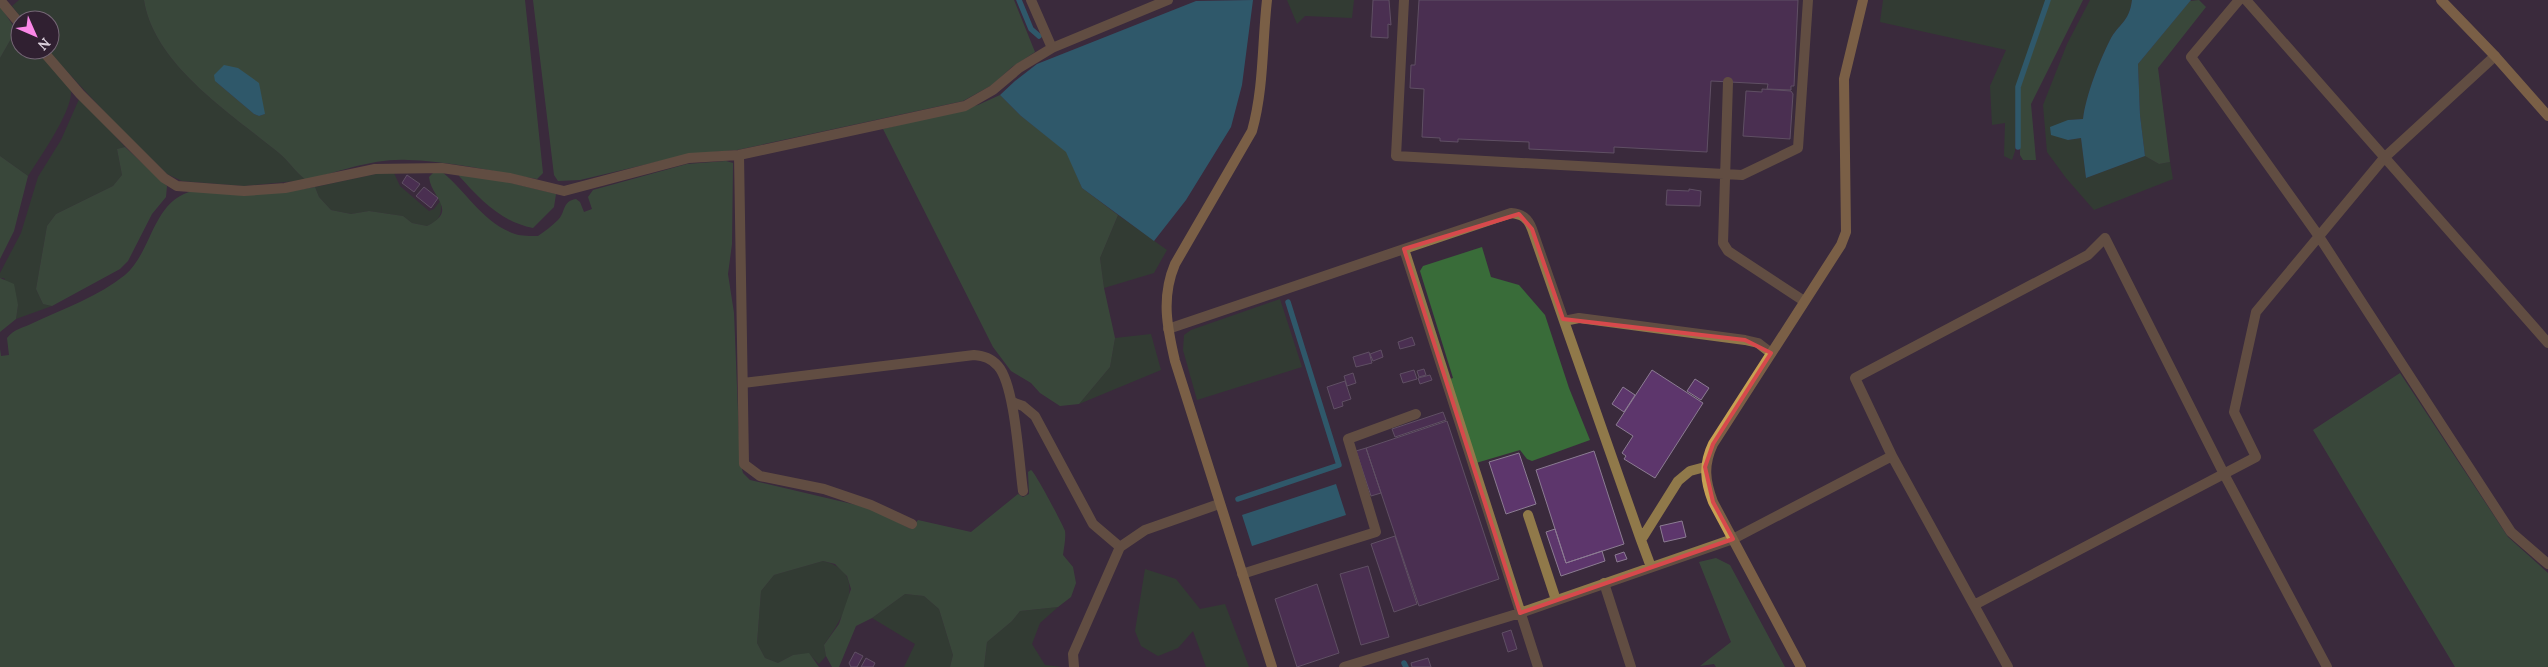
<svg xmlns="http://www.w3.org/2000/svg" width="2548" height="667" font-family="Lora,serif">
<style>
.green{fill:#285128}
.forest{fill:#396c39;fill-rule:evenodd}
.water{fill:#2390a3}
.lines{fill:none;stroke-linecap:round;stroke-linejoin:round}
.stream{stroke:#2390a3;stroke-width:5.5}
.building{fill:#5d366c;stroke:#8c7c93}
.lane{stroke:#90794a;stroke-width:10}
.street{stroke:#90794a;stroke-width:10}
.secondary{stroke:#c7a153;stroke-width:10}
.marked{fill:none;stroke:#d7494c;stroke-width:4;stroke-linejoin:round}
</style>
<rect width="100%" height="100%" fill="#3a2a3c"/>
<path class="green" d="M 19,0 L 144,0 C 154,65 232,114 279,153 C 289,161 295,172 306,180 L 244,186 L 182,181 L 167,174 L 114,122 L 47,50 L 50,50 L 50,20 L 23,20 L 12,6 Z
M 1287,0 L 1354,0 L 1352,18 L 1305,16 L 1297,24 Z
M 1883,0 L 2046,0 L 2016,86 L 2015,151 L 2012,160 L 2004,156 L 2005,123 L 1992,125 L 1990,86 L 2006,50 L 1880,22 Z
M 2090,0 L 2132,0 C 2129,23 2119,23 2110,40 C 2099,62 2086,95 2083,119 L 2068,120 L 2068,140 L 2081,138 L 2086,178 L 2145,156 L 2159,164 L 2170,162 L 2173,179 L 2094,210 L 2066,178 L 2047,152 L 2043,105 L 2067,44 Z
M 16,30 L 20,34 L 20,50 L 35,50 C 42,58 66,78 70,87 C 78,104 38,160 28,176 L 0,156 L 0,58 Z
M 80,97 L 125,147 L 117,149 L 122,175 L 113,186 L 56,214 L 47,226 L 36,289 L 43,304 L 52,306 L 16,319 L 18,305 L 4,278 L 0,278 L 0,273 L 21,233 L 38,177 L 61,140 Z
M 394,173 L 400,186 L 429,211 L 434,209 L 441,200 C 442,215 440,220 427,226 L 412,223 L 403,216 L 369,211 L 351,214 L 331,210 L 319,197 L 315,187 L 376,174 Z
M 1118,215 L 1167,250 L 1154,273 L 1104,288 L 1100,258 Z
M 1280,299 L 1302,367 L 1197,400 L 1183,350 L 1184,335 L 1191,330 Z
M 1151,334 L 1161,370 L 1079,404 L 1110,367 L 1115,338 Z
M 823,561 C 871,573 843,618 824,645 L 826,656 L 819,664 L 809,654 L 793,655 L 778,663 L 765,658 L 757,643 L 761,591 L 774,575 Z
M 1145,569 L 1176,579 L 1200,609 L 1225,604 L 1249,667 L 1206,667 L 1193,631 L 1178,648 L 1158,656 L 1141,646 L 1135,631 Z
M 905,594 L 924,596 L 939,609 L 953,655 L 950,667 L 904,667 L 915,644 L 872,618 Z
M 1058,607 L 1040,623 L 1032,644 L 1045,665 L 1062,667 L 984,667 L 987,642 L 1012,621 L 1020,611 Z"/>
<path class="forest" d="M 144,0 L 525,0 L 543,173 L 537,179 C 495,172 451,161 408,160 C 374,158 338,172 306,180 C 295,172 289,161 279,153 C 232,114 154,65 144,0 ZM 215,81 L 265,114 L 259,116 L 254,114 Z
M 533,0 L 1014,0 L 1035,52 L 1012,67 L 992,85 L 963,101 L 737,150 L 690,154 L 580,180 L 558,181 L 554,175 Z
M 2049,0 L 2083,0 L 2031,104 L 2036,160 L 2023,160 L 2020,155 L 2020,88 Z
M 2199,0 L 2206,7 L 2158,68 L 2170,162 L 2159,164 L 2145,156 L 2140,115 L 2138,64 L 2190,1 Z
M 0,6 L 16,30 L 0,58 Z
M 1000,95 L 1021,116 L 1067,152 L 1082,188 L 1118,215 L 1100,258 L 1104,288 L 1115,338 L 1110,367 L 1079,404 L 1060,406 L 1040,393 L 1031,383 L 1011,371 L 993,347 L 883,129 L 978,105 Z
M 125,147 L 167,186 L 166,197 L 152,214 L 128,261 L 120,269 L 52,306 L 43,304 L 36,289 L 47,226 L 56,214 L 113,186 L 122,175 L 117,149 Z
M 0,156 L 28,176 L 14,231 L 0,259 Z
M 726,161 L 733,163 L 732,244 L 728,274 L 734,313 L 740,462 L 743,473 L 750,480 L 869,508 L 911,529 L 918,520 L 971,532 L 1018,494 L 1023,497 L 1029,494 L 1028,472 L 1031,470 C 1035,472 1063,525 1065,531 C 1066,538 1064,547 1063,555 L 1073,567 L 1076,583 L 1071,597 L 1058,607 L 1020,611 L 1012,621 L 987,642 L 984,667 L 950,667 L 953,655 L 939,609 L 924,596 L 905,594 L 872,618 L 856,626 L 839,667 L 832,667 L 826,656 L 824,645 L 839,624 L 851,589 L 847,576 L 835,564 L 823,561 L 774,575 L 761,591 L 757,643 L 765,658 L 778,663 L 793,655 L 809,653 L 819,667 L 0,667 L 0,349 L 1,356 L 9,355 L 7,338 C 14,329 23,328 33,323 C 63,309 99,296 125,275 C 152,252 152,204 189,192 L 285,192 L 315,187 L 319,197 L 331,210 L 351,214 L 369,211 L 403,216 L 412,223 L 427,226 C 459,210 431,198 429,177 L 434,172 L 441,171 C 466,191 483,223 515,234 C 521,236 531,236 538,236 C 545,231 552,226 558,220 C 566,212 562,201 576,199 L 580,202 L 584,212 L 592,209 L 588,197 L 593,190 L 687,164 Z
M 460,173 L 482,176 L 556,194 L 554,207 L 533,228 C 501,222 480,199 459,176 Z
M 1482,247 L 1491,277 L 1519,285 L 1545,315 L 1569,388 L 1590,440 L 1532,461 L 1527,459 L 1520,450 L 1476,463 L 1450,379 L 1453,378 L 1420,271 L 1423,266 Z
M 0,278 L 14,284 L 18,305 L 16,319 L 0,332 Z
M 2400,373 L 2508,537 L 2548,573 L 2548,667 L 2455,667 L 2313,430 Z
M 1716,558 L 1730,565 L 1785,667 L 1716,667 L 1714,664 L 1700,666 L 1731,642 L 1699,562 Z"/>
<path class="water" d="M 1253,0 L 1242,85 L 1231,127 L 1186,200 L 1154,241 L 1082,188 L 1066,152 L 1021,116 L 1000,95 L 1015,81 L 1037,64 L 1196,1 Z
M 2132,0 L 2191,0 L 2138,64 L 2140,115 L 2145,156 L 2086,178 L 2081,138 L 2068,140 L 2051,135 L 2050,127 L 2068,120 L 2083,119 C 2086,95 2099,62 2110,40 C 2119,23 2129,23 2132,0 Z
M 224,65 L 238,68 L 259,83 L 265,114 L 259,116 L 254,114 L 215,81 L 214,75 Z
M 1336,484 L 1346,515 L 1252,546 L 1242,515 Z"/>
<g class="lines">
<path class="stream" d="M 1019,0 L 1031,29 L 1039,36
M 2018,147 L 2018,87 L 2048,0
M 1238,499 L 1339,465 L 1288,302
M 1404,663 L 1406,667"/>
</g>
<path class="building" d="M 1373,0 L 1389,0 L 1391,25 L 1388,24 L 1388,38 L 1371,37 Z
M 1419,0 L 1798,0 L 1794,86 L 1791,86 L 1791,90 L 1767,89 L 1768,84 L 1711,81 L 1707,152 L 1614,147 L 1614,153 L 1529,149 L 1529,142 L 1458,139 L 1458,142 L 1440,141 L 1440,138 L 1422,137 L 1424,89 L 1410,88 L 1411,65 L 1415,65 Z
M 1762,89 L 1791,91 L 1793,94 L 1790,139 L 1743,136 L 1746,91 L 1762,92 Z
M 407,175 L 420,184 L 414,192 L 402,183 Z
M 424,187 L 438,198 L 431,208 L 416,196 Z
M 1689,189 L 1701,191 L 1700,206 L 1666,205 L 1667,190 L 1689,191 Z
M 1412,337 L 1415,345 L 1400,349 L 1398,342 Z
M 1381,350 L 1383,357 L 1373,361 L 1370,354 Z
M 1369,352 L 1372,363 L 1356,367 L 1353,357 Z
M 1424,369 L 1426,375 L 1419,377 L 1417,371 Z
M 1414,370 L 1417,379 L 1403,383 L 1400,374 Z
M 1652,370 L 1703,403 L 1655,478 L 1624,459 L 1626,456 L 1622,453 L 1633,436 L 1616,425 Z
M 1353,373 L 1356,383 L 1347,386 L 1344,376 Z
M 1430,375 L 1432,380 L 1420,384 L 1418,378 Z
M 1695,379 L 1709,388 L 1701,400 L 1687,391 Z
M 1345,381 L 1351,399 L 1342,402 L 1343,406 L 1334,409 L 1327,387 Z
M 1623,387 L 1635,395 L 1624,412 L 1612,404 Z
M 1443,412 L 1446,420 L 1395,437 L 1392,429 Z
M 1447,421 L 1499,579 L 1419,606 L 1366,448 Z
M 1366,448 L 1381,493 L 1371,496 L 1356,451 Z
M 1594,451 L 1624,544 L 1566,563 L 1536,470 Z
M 1519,453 L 1536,504 L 1506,514 L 1489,462 Z
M 1682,521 L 1686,537 L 1664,542 L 1660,526 Z
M 1555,529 L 1566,563 L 1602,551 L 1605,561 L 1561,576 L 1546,532 Z
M 1395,536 L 1417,604 L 1394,612 L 1371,544 Z
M 1624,552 L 1627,559 L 1617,562 L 1615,555 Z
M 1368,566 L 1389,637 L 1361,645 L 1340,574 Z
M 1317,584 L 1339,653 L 1297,667 L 1275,599 Z
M 1511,630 L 1517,649 L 1508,652 L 1502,633 Z
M 855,652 L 863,656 L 857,667 L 851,667 L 849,663 Z
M 866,658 L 875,663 L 873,667 L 861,667 Z
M 1428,658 L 1431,667 L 1412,667 L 1411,663 Z"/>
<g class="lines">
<path class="lane" d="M 1404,0 L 1396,156 L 1742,175 L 1798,148 L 1808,0
M 1728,82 L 1723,243 L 1728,251 L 1804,301
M 1012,402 L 1023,406 L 1035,416 L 1093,524 L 1120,547
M 1528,515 L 1556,600
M 1242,574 L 1376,532 L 1348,439 L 1416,414
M 1604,583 L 1631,667
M 1074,667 L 1073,654 L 1120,547 L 1145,530 L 1219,504"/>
<path class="street" d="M 0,0 L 20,24
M 1031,0 L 1052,48
M 2239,0 L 2191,57 L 2318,235 L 2511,532 L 2548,564
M 2246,0 L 2548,343
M 42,50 L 80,94 L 164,178 L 177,186 L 244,191 L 285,188 L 375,169 L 442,168 L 510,178 L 564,191 L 689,158 L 739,155 L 965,106 L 993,90 L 1019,68 L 1052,48 L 1168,0
M 739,155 L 744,464 L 760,476 L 824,489 L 871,505 L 912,524
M 1404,249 L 1511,213 C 1522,214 1528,218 1532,229 L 1564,321 L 1579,318 L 1745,340 L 1758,343 L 1771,353
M 1564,321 L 1641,540
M 1168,329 L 1404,249 L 1538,667
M 743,383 L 974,355 C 984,356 991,358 998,366 C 1015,385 1019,463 1023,491
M 1651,567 L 1641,540 L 1678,481 L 1690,471 L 1705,467
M 1976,604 L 2256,457 L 2234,412 L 2256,312 L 2384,158 L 2495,56
M 1344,667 L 1520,613 L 1733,539 L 1892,456
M 2008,667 L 1892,456 L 1855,378 L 2088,255 L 2105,238 L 2224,474 L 2327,667"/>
<path class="secondary" d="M 1267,0 C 1262,44 1264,88 1252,131 L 1175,264 C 1161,297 1167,327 1175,361 L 1272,667
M 2441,0 L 2495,56 L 2548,116
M 1801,667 L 1713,502 C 1705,481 1703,465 1713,444 L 1841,245 L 1846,232 L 1844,79 L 1863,0"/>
</g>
<path d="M0 0H2548V667H0ZM 1519,214 L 1532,229 L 1563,319 L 1745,340 L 1771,353 L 1713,444 L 1705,467 L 1713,502 L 1733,539 L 1520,613 L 1404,249 Z" fill="#3a2a3c" fill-opacity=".55" fill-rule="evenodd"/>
<path class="marked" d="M 1519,214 L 1532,229 L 1563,319 L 1745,340 L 1771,353 L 1713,444 L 1705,467 L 1713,502 L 1733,539 L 1520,613 L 1404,249 Z"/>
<g transform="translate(35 35) rotate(135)"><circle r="24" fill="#302031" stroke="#746675"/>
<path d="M0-4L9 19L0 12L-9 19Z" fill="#fa87e7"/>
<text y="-8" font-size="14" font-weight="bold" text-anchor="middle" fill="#d9ceda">N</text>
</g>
</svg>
